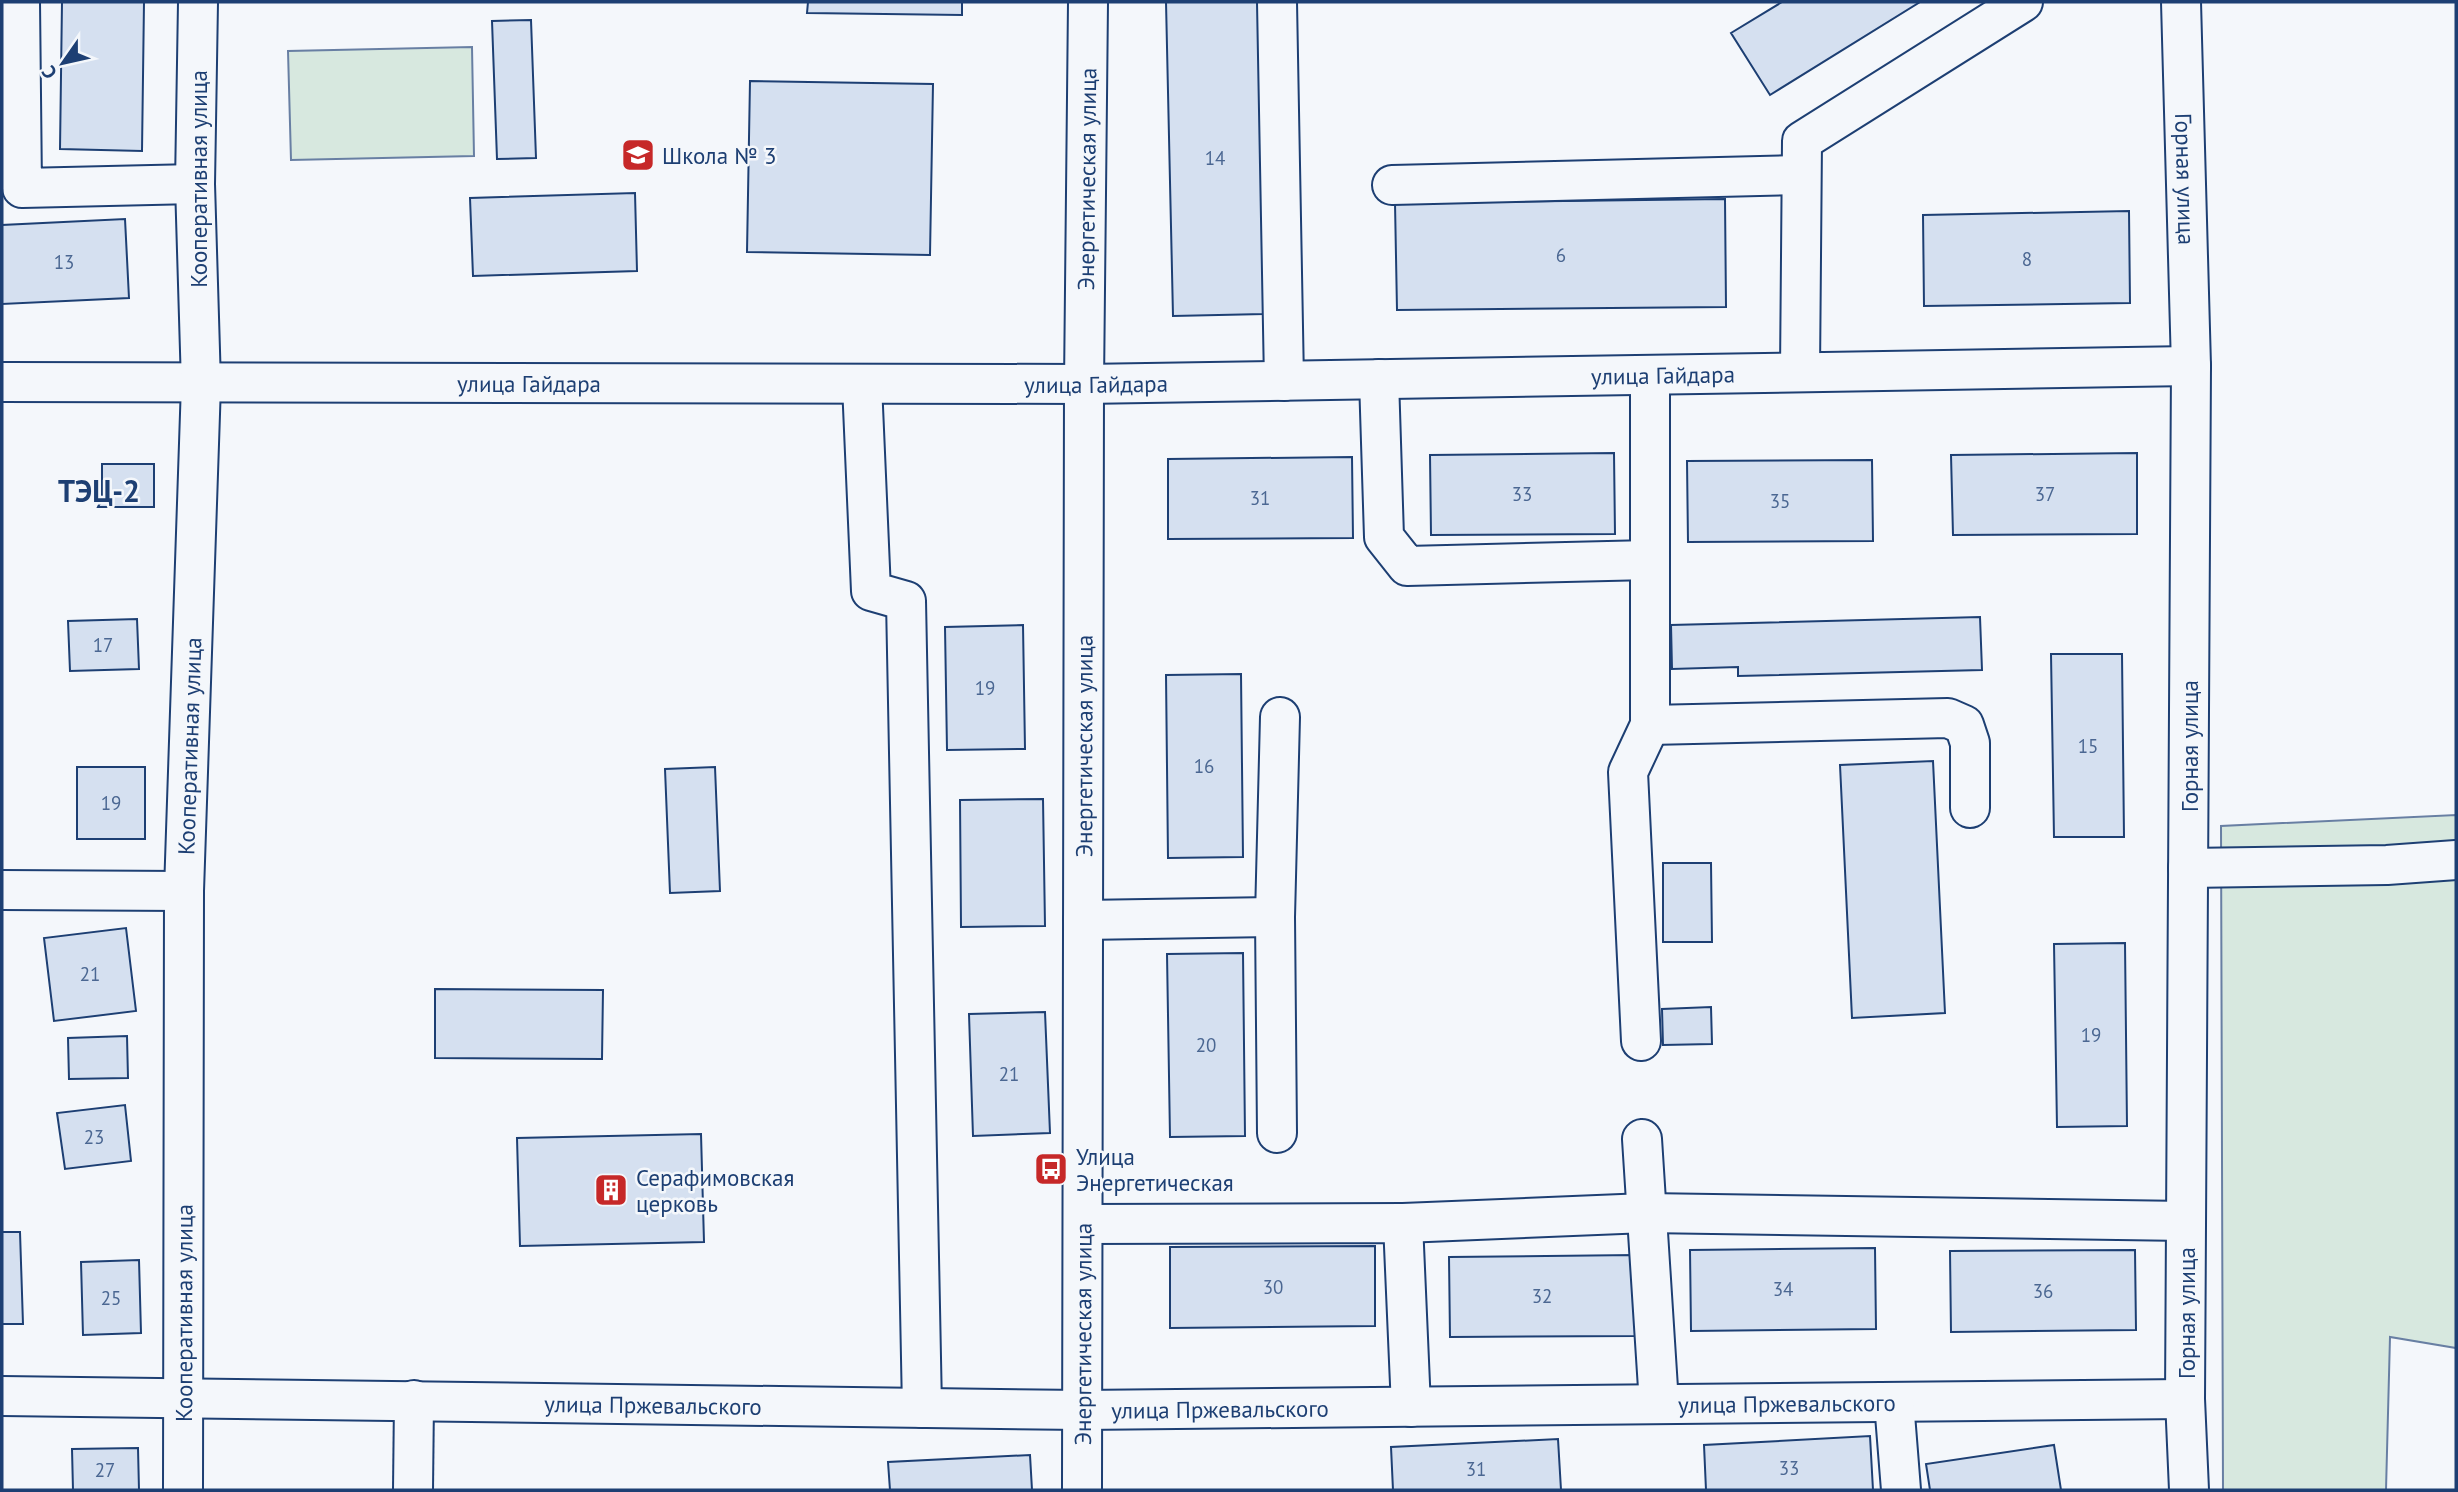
<svg xmlns="http://www.w3.org/2000/svg" width="2458" height="1492" font-family="'PT Sans',sans-serif">
<style>
.green{fill:#d7e8df;stroke:#687fa3;stroke-width:2}
.building{fill:#d5e0f0;stroke:#1d3f73;stroke-width:2}
.lines{fill:none;stroke-linecap:round;stroke-linejoin:round}
.minor-casing{stroke:#1d3f73;stroke-width:42}
.minor{stroke:#f4f7fb;stroke-width:38}
.labels{text-anchor:middle;dominant-baseline:central;stroke-width:5;stroke-linejoin:round;paint-order:stroke}
.number-label{font-size:19px;fill:#4b6792}
.poi-label{font-size:23px;fill:#1d3f73;stroke:#f4f7fb;text-anchor:start}
.street-label{font-size:23px;fill:#1d3f73;stroke:#f4f7fb}
.district-label{font-size:30px;font-weight:bold;fill:#1d3f73;stroke:#f4f7fb}
</style>
<rect width="100%" height="100%" fill="#f4f7fb"/>
<path class="green" d="M 472,47 L 474,156 L 291,160 L 288,51 Z
M 2456,815 L 2456,1348 L 2390,1337 L 2386,1490 L 2223,1490 L 2221,826 Z"/>
<path class="building" d="M 62,2 L 144,2 L 142,151 L 60,149 Z
M 808,2 L 962,2 L 962,15 L 807,13 Z
M 1166,2 L 1258,2 L 1264,314 L 1173,316 Z
M 1782,2 L 1920,2 L 1770,95 L 1731,33 Z
M 531,20 L 536,158 L 497,159 L 492,21 Z
M 750,81 L 933,84 L 930,255 L 747,252 Z
M 635,193 L 637,271 L 473,276 L 470,198 Z
M 1725,199 L 1726,307 L 1397,310 L 1395,203 Z
M 2129,211 L 2130,303 L 1924,306 L 1923,215 Z
M 125,219 L 129,298 L 2,304 L 2,225 Z
M 1614,453 L 1615,534 L 1431,535 L 1430,455 Z
M 2137,453 L 2137,534 L 1953,535 L 1951,455 Z
M 1352,457 L 1353,538 L 1168,539 L 1168,459 Z
M 1872,460 L 1873,541 L 1688,542 L 1687,461 Z
M 102,464 L 154,464 L 154,507 L 98,507 L 102,499 Z
M 1980,617 L 1982,670 L 1738,676 L 1738,667 L 1672,669 L 1671,625 Z
M 137,619 L 139,669 L 70,671 L 68,621 Z
M 1023,625 L 1025,749 L 947,750 L 945,627 Z
M 2051,654 L 2122,654 L 2124,837 L 2054,837 Z
M 1241,674 L 1243,857 L 1168,858 L 1166,675 Z
M 1933,761 L 1945,1013 L 1852,1018 L 1840,765 Z
M 77,767 L 145,767 L 145,839 L 77,839 Z
M 715,767 L 720,891 L 670,893 L 665,769 Z
M 1043,799 L 1045,926 L 961,927 L 960,800 Z
M 1663,863 L 1711,863 L 1712,942 L 1663,942 Z
M 126,928 L 136,1011 L 54,1021 L 44,938 Z
M 2125,943 L 2127,1126 L 2057,1127 L 2054,944 Z
M 1243,953 L 1245,1136 L 1170,1137 L 1167,954 Z
M 435,989 L 603,990 L 602,1059 L 435,1058 Z
M 1711,1007 L 1712,1044 L 1663,1045 L 1662,1009 Z
M 1045,1012 L 1050,1133 L 973,1136 L 969,1014 Z
M 127,1036 L 128,1078 L 69,1079 L 68,1038 Z
M 125,1105 L 131,1161 L 65,1169 L 57,1113 Z
M 701,1134 L 704,1242 L 520,1246 L 517,1138 Z
M 2,1232 L 20,1232 L 23,1324 L 2,1324 Z
M 1375,1246 L 1375,1326 L 1170,1328 L 1170,1247 Z
M 1875,1248 L 1876,1329 L 1691,1331 L 1690,1250 Z
M 2135,1250 L 2136,1330 L 1951,1332 L 1950,1251 Z
M 1635,1255 L 1635,1336 L 1450,1337 L 1449,1257 Z
M 139,1260 L 141,1333 L 83,1335 L 81,1262 Z
M 1870,1436 L 1873,1490 L 1706,1490 L 1704,1445 Z
M 1558,1439 L 1561,1490 L 1393,1490 L 1391,1447 Z
M 2054,1445 L 2061,1490 L 1930,1490 L 1926,1464 Z
M 138,1448 L 139,1490 L 73,1490 L 72,1449 Z
M 1030,1455 L 1032,1490 L 890,1490 L 888,1462 Z"/>
<g class="lines">
<defs>
<g id="minor">
<path d="M 20,2 L 22,188 L 195,184"/>
<path d="M 1277,2 L 1284,381"/>
<path id="s1" d="M 2181,2 L 2191,366 L 2185,1399 L 2189,1490"/>
<path d="M 1392,185 L 1801,175"/>
<path d="M 1800,372 L 1802,141 L 2023,2"/>
<path d="M 1650,375 L 1650,725 L 1948,718 L 1964,725 L 1970,743 L 1970,808"/>
<path d="M 1379,379 L 1384,537 L 1407,566 L 1650,560"/>
<path id="s2" d="M 2,382 L 1084,384 L 2191,366"/>
<path d="M 862,384 L 871,591 L 906,601 L 922,1408"/>
<path d="M 2188,868 L 2387,865 L 2456,860"/>
<path d="M 2,890 L 184,891"/>
<path d="M 1083,920 L 1275,917"/>
<path d="M 1641,1041 L 1628,772 L 1650,725"/>
<path d="M 1277,1133 L 1275,917 L 1280,717"/>
<path d="M 1642,1139 L 1659,1404"/>
<path d="M 1403,1223 L 1646,1213 L 2186,1221"/>
<path d="M 1083,1224 L 1403,1223 L 1411,1407"/>
<path id="s3" d="M 2,1396 L 1082,1410 L 2185,1399"/>
<path d="M 1894,1402 L 1901,1490"/>
<path id="s4" d="M 183,1490 L 184,891 L 201,384 L 195,184 L 198,2"/>
<path d="M 413,1490 L 414,1400"/>
<path id="s5" d="M 1082,1490 L 1084,384 L 1088,2"/>
</g>
</defs>
<use href="#minor" class="minor-casing"/>
<use href="#minor" class="minor"/>
</g>
<defs>
<symbol id="school-square" viewBox="-11 -11 22 22"><rect x="-9" y="-9" width="18" height="18" rx="4" fill="#c62828" stroke="#f4f7fb"/><path d="M0-5L7-2L0 1L-7-2ZM-4 1L0 2.5L4 1V4Q0 6-4 4Z" fill="#fff"/></symbol>
<symbol id="bus-square" viewBox="-11 -11 22 22"><rect x="-9" y="-9" width="18" height="18" rx="4" fill="#c62828" stroke="#f4f7fb"/><path d="M-5-6H5V4H4V6H2V4H-2V6H-4V4H-5ZM-3.5-4V0h7V-4ZM-3.5 1.2v1.5H-2V1.2ZM2 1.2v1.5H3.5V1.2Z" fill="#fff"/></symbol>
<symbol id="building-square" viewBox="-11 -11 22 22"><rect x="-9" y="-9" width="18" height="18" rx="4" fill="#c62828" stroke="#f4f7fb"/><path d="M-4-6H4V6H1V3H-1V6H-4ZM-2.5-4.3h1.7v1.8h-1.7ZM.8-4.3h1.7v1.8H.8ZM-2.5-1h1.7V.8h-1.7ZM.8-1h1.7V.8H.8Z" fill="#fff"/></symbol>
</defs>
<g fill-rule="evenodd">
<use href="#school-square" x="619" y="136" width="38" height="38"/>
<use href="#bus-square" x="1032" y="1150" width="38" height="38"/>
<use href="#building-square" x="592" y="1171" width="38" height="38"/>
</g>
<g class="labels">
<g class="number-label">
<text x="1215" y="158">14</text>
<text x="1561" y="255">6</text>
<text x="2027" y="259">8</text>
<text x="64" y="262">13</text>
<text x="1522" y="494">33</text>
<text x="2045" y="494">37</text>
<text x="1260" y="498">31</text>
<text x="1780" y="501">35</text>
<text x="103" y="645">17</text>
<text x="985" y="688">19</text>
<text x="2088" y="746">15</text>
<text x="1204" y="766">16</text>
<text x="111" y="803">19</text>
<text x="90" y="974">21</text>
<text x="2091" y="1035">19</text>
<text x="1206" y="1045">20</text>
<text x="1009" y="1074">21</text>
<text x="94" y="1137">23</text>
<text x="1273" y="1287">30</text>
<text x="1783" y="1289">34</text>
<text x="2043" y="1291">36</text>
<text x="1542" y="1296">32</text>
<text x="111" y="1298">25</text>
<text x="1789" y="1468">33</text>
<text x="1476" y="1469">31</text>
<text x="105" y="1470">27</text>
</g>
<g class="poi-label">
<text x="662" y="155">Школа № 3</text>
<text x="1076" y="1156">Улица<tspan x="1076" dy="26">Энергетическая</tspan></text>
<text x="636" y="1177">Серафимовская<tspan x="636" dy="26">церковь</tspan></text>
</g>
<g class="street-label">
<text transform="translate(198 179) rotate(-90)">Кооперативная улица</text>
<text stroke="none"><textPath href="#s5" startOffset="1311">Энергетическая улица</textPath></text>
<text stroke="none"><textPath href="#s1" startOffset="177">Горная улица</textPath></text>
<text stroke="none"><textPath href="#s2" startOffset="1661">улица Гайдара</textPath></text>
<text stroke="none"><textPath href="#s2" startOffset="1094">улица Гайдара</textPath></text>
<text stroke="none"><textPath href="#s2" startOffset="527">улица Гайдара</textPath></text>
<text stroke="none"><textPath href="#s4" startOffset="744">Кооперативная улица</textPath></text>
<text stroke="none"><textPath href="#s5" startOffset="744">Энергетическая улица</textPath></text>
<text transform="translate(2189 746) rotate(-90)">Горная улица</text>
<text stroke="none"><textPath href="#s4" startOffset="177">Кооперативная улица</textPath></text>
<text transform="translate(2186 1313) rotate(-90)">Горная улица</text>
<text stroke="none"><textPath href="#s5" startOffset="156">Энергетическая улица</textPath></text>
<text stroke="none"><textPath href="#s3" startOffset="1785">улица Пржевальского</textPath></text>
<text stroke="none"><textPath href="#s3" startOffset="651">улица Пржевальского</textPath></text>
<text stroke="none"><textPath href="#s3" startOffset="1218">улица Пржевальского</textPath></text>
</g>
<g class="district-label">
<text x="99" y="490">ТЭЦ-2</text>
</g>
</g>
<rect width="2458" height="1492" fill="none" stroke="#1d3f73" stroke-width="7"/>
<g transform="translate(63 63) rotate(236)" stroke="#f4f7fb" stroke-width="5" paint-order="stroke">
<path d="M0-5L12 26L0 18L-12 26Z" fill="#1d3f73"/>
<text y="-10" font-size="19" font-weight="bold" text-anchor="middle" fill="#1d3f73">С</text>
</g>
</svg>
